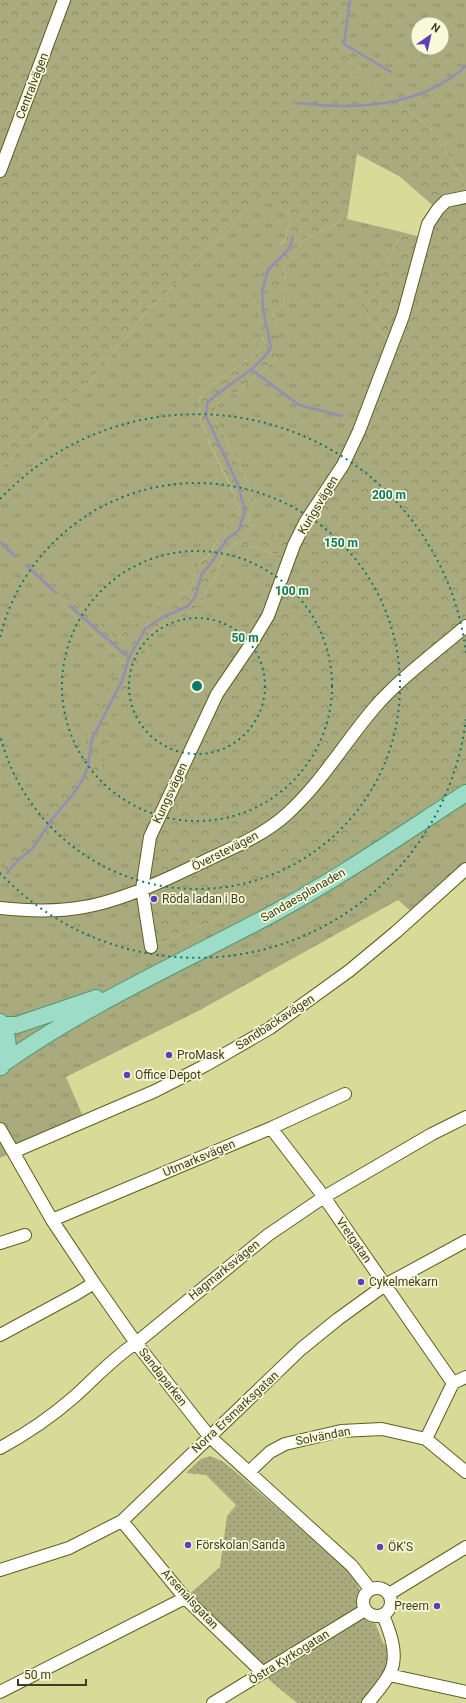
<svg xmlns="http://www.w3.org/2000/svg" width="466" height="1703" font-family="Roboto,sans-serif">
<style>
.grass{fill:url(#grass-tufts);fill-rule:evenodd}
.forest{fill:url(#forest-crowns);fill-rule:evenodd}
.park{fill:url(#park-dots)}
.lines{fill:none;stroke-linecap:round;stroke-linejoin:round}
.stream{stroke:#948eb5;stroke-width:2.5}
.minor-casing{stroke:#5f5f1e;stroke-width:14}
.major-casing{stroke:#509677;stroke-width:18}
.minor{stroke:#fff;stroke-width:12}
.major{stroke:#9dddc8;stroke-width:16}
.ring{fill:none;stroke:#0f766e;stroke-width:2;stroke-dasharray:2 4}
.poi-dot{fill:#5f3fb8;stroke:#f7f9d8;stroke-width:1.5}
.labels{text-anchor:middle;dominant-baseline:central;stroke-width:3.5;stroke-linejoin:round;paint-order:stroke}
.street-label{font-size:12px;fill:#3d3e23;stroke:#f7f9d8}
.poi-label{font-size:12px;fill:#3d3e23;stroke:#f7f9d8;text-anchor:start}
.centre{fill:#0f766e;stroke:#f7f9d8;stroke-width:2}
.ring-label{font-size:12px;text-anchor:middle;font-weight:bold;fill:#0f766e;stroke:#f7f9d8;stroke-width:3.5;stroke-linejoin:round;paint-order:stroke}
</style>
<defs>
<pattern id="grass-tufts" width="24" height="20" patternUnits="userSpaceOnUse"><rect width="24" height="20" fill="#a9ab7e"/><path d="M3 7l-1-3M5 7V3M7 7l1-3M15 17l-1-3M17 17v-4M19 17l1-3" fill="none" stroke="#8b8d67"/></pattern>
<pattern id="forest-crowns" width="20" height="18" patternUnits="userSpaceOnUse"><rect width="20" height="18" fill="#a9ab7e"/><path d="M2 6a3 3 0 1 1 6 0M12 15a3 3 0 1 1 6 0" fill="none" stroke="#8b8d67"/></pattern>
<pattern id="park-dots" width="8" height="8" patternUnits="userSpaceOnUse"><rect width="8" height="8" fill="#a9ab7e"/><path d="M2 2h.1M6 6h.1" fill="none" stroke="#8b8d67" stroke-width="1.8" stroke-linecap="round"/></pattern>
</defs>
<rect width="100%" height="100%" fill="#d8db98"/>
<path class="grass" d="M 350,0 L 466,0 L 466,187 L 449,156 L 431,129 L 396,101 L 356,77 L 344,44 ZM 418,24 L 442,24 L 442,48 L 418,48 Z
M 260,190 L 290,214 L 286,239 L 281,243 L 263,337 L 265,345 C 247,365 221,374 203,393 C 184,414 237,487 239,512 C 239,520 230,522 226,528 C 219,536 215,547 208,555 C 205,558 201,561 199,564 C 195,572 193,582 190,590 C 170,600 154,611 136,624 C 130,629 124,632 118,637 L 113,637 L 69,597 L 62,604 L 110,649 L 124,664 L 146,653 L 148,636 L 155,629 L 174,621 L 191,613 L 198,607 L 204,598 L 208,588 L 215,580 L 218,568 L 225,555 L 236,542 L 289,558 L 151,947 L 209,923 L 267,890 L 311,891 L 466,793 L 466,869 L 415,915 L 398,900 L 202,1009 L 66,1077 L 85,1121 L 0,1158 L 0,469 L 87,384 L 108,360 L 146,312 L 172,287 L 205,251 L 232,227 Z
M 347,219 L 402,232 L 381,277 L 361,295 L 367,316 L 392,344 L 359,431 L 294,545 L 248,524 L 250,509 L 254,500 L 249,484 L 215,419 L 216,406 L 225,397 L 238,392 L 273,362 L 280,352 L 272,313 L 283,305 L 285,265 L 298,249 L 302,240 Z"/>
<path class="forest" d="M 0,0 L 350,0 L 344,44 L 356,76 L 396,101 L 431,129 L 449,156 L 466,187 L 466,793 L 311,891 L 267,890 L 209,923 L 151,947 L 142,889 L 150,837 L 193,743 L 251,644 L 289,558 L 236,542 L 225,555 L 218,567 L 215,580 L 208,588 L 204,598 L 198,607 L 191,613 L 174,621 L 155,629 L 148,636 L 146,653 L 141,664 L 133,669 L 124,664 L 110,649 L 62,604 L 69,596 L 113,637 L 118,637 L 157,607 L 190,590 C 193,582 195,572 199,564 C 201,561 205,558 208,556 C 215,547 219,536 226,528 C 230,522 239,520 239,512 C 238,487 184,414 203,393 C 221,374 247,365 265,345 L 258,315 L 256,291 L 265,261 L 286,239 L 290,214 L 260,191 L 232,227 L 205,251 L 172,287 L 146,312 L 108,360 L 87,384 L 0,469 ZM 357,154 L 399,176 L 437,209 L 424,238 L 402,232 L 381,277 L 360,295 L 367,316 L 392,344 L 343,465 L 294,544 L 248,524 L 250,509 L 254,500 L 249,484 L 215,419 L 216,406 L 225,397 L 238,392 L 273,362 L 281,352 L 272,313 L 283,305 L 285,265 L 298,249 L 302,240 L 347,219 Z
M 115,674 L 126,679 L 129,688 L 110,729 L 106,753 L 102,765 L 93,781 L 82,791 L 63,814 L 51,832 L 25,860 L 15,875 L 4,875 L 3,867 L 17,848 L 32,836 L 51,807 L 72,782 L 80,770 L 87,734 L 110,679 Z"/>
<path class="park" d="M 210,1456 L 222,1461 L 236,1472 L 343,1566 L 357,1583 L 367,1610 L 376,1625 L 383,1643 L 394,1651 L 391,1671 L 368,1703 L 297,1703 L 275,1685 L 185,1598 L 220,1567 L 227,1516 L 236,1505 L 206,1475 L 186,1473 L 201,1459 Z"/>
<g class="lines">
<path class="stream" d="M 350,0 L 344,44 L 391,72
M 299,103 C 358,110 420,107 466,66
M 252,370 L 299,405 L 342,416
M 0,542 L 15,556
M 26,565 L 56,593
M 70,606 L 129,658
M 7,873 L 17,861 L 32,849 L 53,818 L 74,793 L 84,777 L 88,766 L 92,739 L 122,681 L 129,658 L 145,629 L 163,617 L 188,606 L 195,597 L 202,573 L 209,566 L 227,539 L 239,530 L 245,511 L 238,485 L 206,416 L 207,403 C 229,382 253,374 271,348 L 263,309 L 262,292 L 268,270 L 289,249 L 293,237"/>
<defs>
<path id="minor" d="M 0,171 L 64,0
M 0,908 C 28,911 57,912 84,907 C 125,900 174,876 211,858 C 237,846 265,834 287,814 C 322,782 345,742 375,707 C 399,679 437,651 466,626
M 151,947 L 142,889 L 150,837 L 157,822 L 217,694 L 251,644 L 268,616 L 294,545 L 306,521 L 343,465 L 359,431 L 403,316 L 428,224 L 438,209 L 446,201 L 466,197
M 271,1128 L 324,1197 L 453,1383 L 426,1439
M 0,1129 L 52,1220 L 94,1283 L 136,1343 L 209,1436 L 352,1566 L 370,1589
M 13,1152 L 155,1091 L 206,1065 L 270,1028 L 349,971 L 396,932 L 466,869
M 52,1220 L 271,1128 L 345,1094
M 0,1243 L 25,1235
M 0,1335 L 76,1294 L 94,1283
M 453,1383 L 466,1377
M 0,1448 C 26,1434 51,1417 74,1397 C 94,1379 113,1358 136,1343 L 268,1235 L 324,1197 L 432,1134 L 466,1117
M 249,1472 L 270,1452 L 285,1444 L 341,1431 L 382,1429 L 426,1439 L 466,1472
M 122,1521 L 185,1598 L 263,1673
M 0,1570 L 69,1548 L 122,1521 L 301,1349 L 338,1319 L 385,1285 L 466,1241
M363 1602a14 14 0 1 1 28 0a14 14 0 1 1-28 0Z
M 389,1594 L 466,1547
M 389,1675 L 466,1692
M 0,1692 L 185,1598
M 213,1703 L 365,1610
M 368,1703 C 376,1693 385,1683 390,1673 C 399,1655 390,1632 383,1615"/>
<path id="major" d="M 0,1022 C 10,1036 10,1053 1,1067
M 2,1025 L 17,1025 L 96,998
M 4,1063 C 89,1003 185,961 276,912 C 342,876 404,833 466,793"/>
</defs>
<use href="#minor" class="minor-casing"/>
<use href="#major" class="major-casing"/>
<use href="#minor" class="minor"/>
<use href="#major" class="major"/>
</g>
<g class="ring">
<circle cx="197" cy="686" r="68"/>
<circle cx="197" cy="686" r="135"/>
<path d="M0 637A203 203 0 1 1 0 735"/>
<path d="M466 719A271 271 0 0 1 0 873M0 499A271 271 0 0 1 466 653"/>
</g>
<g class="poi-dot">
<circle cx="154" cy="899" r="4"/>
<circle cx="169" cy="1055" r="4"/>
<circle cx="127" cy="1075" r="4"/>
<circle cx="361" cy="1282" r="4"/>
<circle cx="188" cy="1545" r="4"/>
<circle cx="380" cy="1547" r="4"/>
<circle cx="437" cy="1606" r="4"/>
</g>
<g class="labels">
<g class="street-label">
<text transform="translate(32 86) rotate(-69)">Centralvägen</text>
<text transform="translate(318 505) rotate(-59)">Kungsvägen</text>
<text transform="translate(170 793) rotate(-65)">Kungsvägen</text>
<text transform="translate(225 851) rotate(-27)">Överstevägen</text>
<text transform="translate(303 895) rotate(-30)">Sandaesplanaden</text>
<text transform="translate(275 1022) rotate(-33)">Sandbackavägen</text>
<text transform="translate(199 1158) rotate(-23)">Utmarksvägen</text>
<text transform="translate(354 1240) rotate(55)">Vretgatan</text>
<text transform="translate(224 1270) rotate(-39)">Hagmarksvägen</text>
<text transform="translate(163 1377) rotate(52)">Sandaparken</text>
<text transform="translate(235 1412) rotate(-43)">Norra Ersmarksgatan</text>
<text transform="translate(323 1436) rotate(-11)">Solvändan</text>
<text transform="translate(190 1599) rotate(47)">Arsenalsgatan</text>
<text transform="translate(289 1657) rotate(-32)">Östra Kyrkogatan</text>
</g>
<g class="poi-label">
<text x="162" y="899">Röda ladan i Bo</text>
<text x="177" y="1055">ProMask</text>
<text x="135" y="1075">Office Depot</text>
<text x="369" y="1282">Cykelmekarn</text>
<text x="196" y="1545">Förskolan Sanda</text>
<text x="388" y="1547">ÖK'S</text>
<text x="429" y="1606" text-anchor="end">Preem</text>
</g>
</g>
<circle cx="197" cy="686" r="6" class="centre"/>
<g class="ring-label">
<text x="389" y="499">200 m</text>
<text x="341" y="547">150 m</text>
<text x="292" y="595">100 m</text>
<text x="245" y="642">50 m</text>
</g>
<g transform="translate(430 36) rotate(34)"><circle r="19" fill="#f7f9d8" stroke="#adae90"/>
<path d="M0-3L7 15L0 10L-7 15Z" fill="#5f3fb8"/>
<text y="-6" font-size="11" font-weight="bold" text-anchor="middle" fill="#3d3e23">N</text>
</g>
<path d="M18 1679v6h68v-6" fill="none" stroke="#3d3e23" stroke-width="2"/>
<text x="24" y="1679" font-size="12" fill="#3d3e23" stroke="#f7f9d8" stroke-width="3" paint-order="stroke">50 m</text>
</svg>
